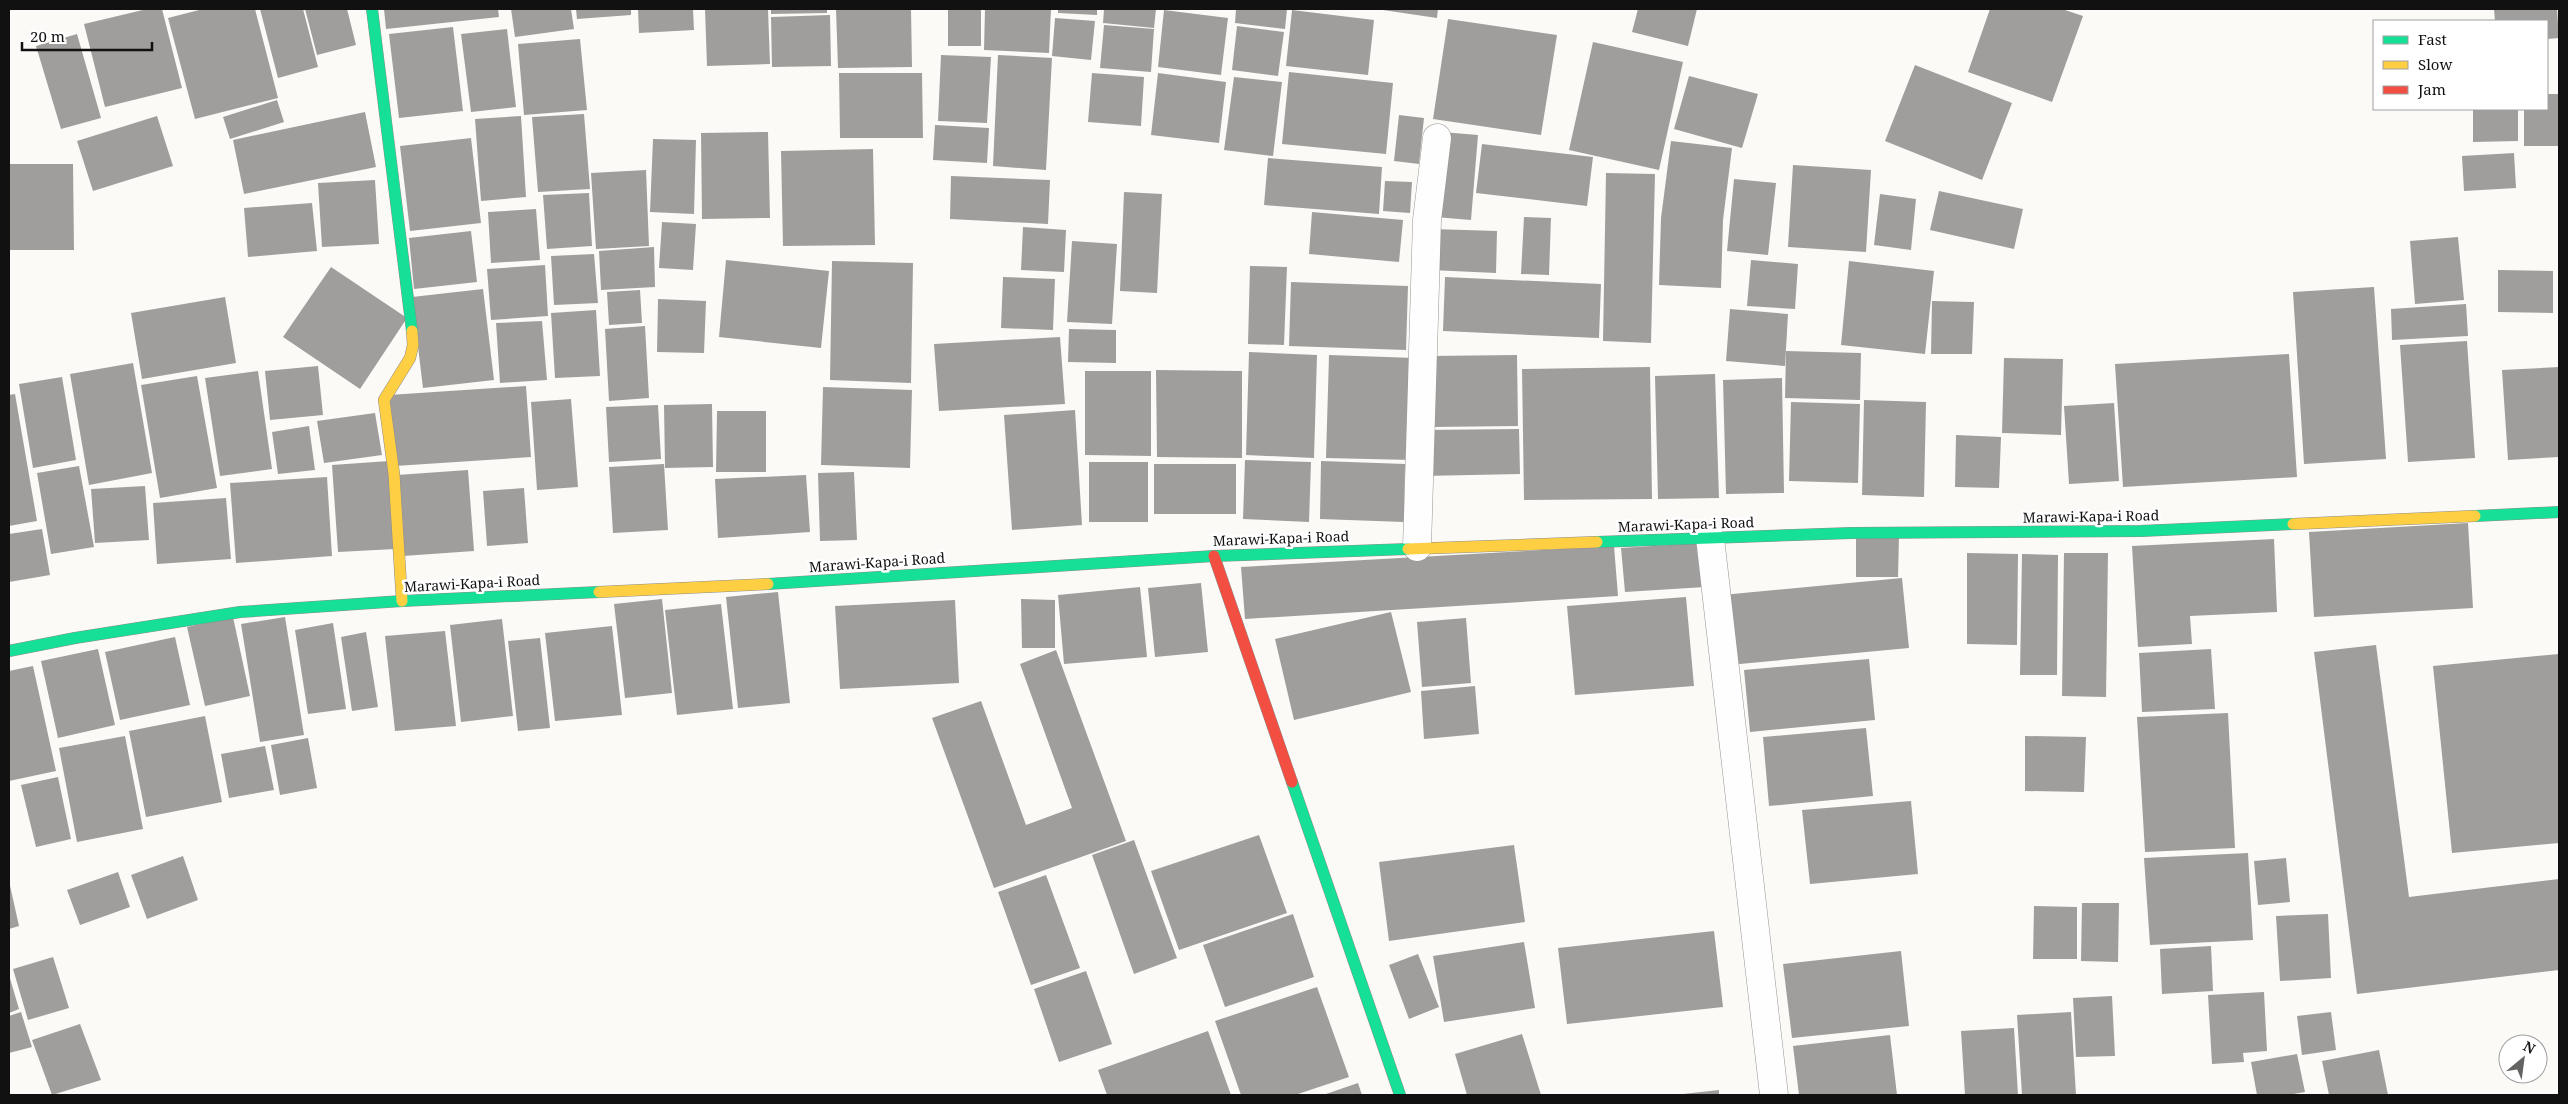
<svg xmlns="http://www.w3.org/2000/svg" width="2568" height="1104" font-family="'Noto Serif',serif">
<style>
.building{fill:#a09e9c}
.lines{fill:none;stroke-linecap:round;stroke-linejoin:round}
.street-casing{stroke:#979695;stroke-width:29}
.fast-casing{stroke:#8d8d8b;stroke-width:12}
.slow-casing{stroke:#8d8d8b;stroke-width:12}
.jam-casing{stroke:#8d8d8b;stroke-width:12}
.street{stroke:#fffefe;stroke-width:28}
.fast{stroke:#16e098;stroke-width:11}
.slow{stroke:#ffcf43;stroke-width:11}
.jam{stroke:#f24e42;stroke-width:11}
.labels{text-anchor:middle;dominant-baseline:central;stroke-width:5;stroke-linejoin:round;paint-order:stroke}
.street-label{font-size:14px;fill:#111;stroke:#fff}
</style>
<rect width="100%" height="100%" fill="#fcfaf7"/>
<path class="building" d="M 147,9 L 162,9 L 182,88 L 105,107 L 84,24 Z
M 203,9 L 255,9 L 278,98 L 195,119 L 168,18 Z
M 260,9 L 303,9 L 318,67 L 278,78 Z
M 305,9 L 347,9 L 356,45 L 317,55 Z
M 384,9 L 498,9 L 499,17 L 386,29 Z
M 511,9 L 571,9 L 574,29 L 515,37 Z
M 576,9 L 631,9 L 631,15 L 577,19 Z
M 638,9 L 693,9 L 694,30 L 639,33 Z
M 705,9 L 768,9 L 770,64 L 707,66 Z
M 771,9 L 827,9 L 827,13 L 771,14 Z
M 836,9 L 911,9 L 912,67 L 838,68 Z
M 948,9 L 981,9 L 981,46 L 948,46 Z
M 985,9 L 1051,9 L 1049,53 L 984,50 Z
M 1058,9 L 1097,9 L 1097,15 L 1058,13 Z
M 1104,9 L 1156,9 L 1154,28 L 1103,23 Z
M 1236,9 L 1287,9 L 1285,29 L 1235,23 Z
M 1376,9 L 1438,9 L 1437,18 Z
M 1638,9 L 1697,9 L 1688,46 L 1632,32 Z
M 1990,9 L 2062,9 L 2083,16 L 2052,102 L 1968,72 Z
M 2494,9 L 2557,9 L 2559,38 L 2547,39 L 2547,21 L 2495,21 Z
M 1164,10 L 1228,18 L 1221,75 L 1158,67 Z
M 1292,10 L 1374,20 L 1368,75 L 1286,66 Z
M 830,15 L 831,66 L 772,67 L 771,17 Z
M 1055,18 L 1095,21 L 1091,60 L 1052,56 Z
M 1448,19 L 1557,35 L 1541,135 L 1433,119 Z
M 1104,25 L 1154,29 L 1151,72 L 1100,68 Z
M 1237,26 L 1284,32 L 1278,76 L 1232,70 Z
M 453,27 L 463,111 L 399,118 L 389,34 Z
M 507,29 L 516,107 L 471,112 L 461,34 Z
M 77,34 L 101,118 L 61,129 L 36,46 Z
M 580,39 L 587,110 L 524,115 L 518,44 Z
M 1593,42 L 1683,62 L 1659,170 L 1569,150 Z
M 941,55 L 991,57 L 987,123 L 938,121 Z
M 998,55 L 1052,58 L 1046,170 L 993,166 Z
M 1915,65 L 2012,103 L 1982,180 L 1885,141 Z
M 1289,72 L 1393,83 L 1386,154 L 1282,144 Z
M 839,73 L 922,73 L 923,138 L 840,138 Z
M 1092,73 L 1144,77 L 1141,126 L 1088,122 Z
M 1158,73 L 1226,82 L 1219,143 L 1151,135 Z
M 1689,76 L 1758,94 L 1742,148 L 1674,129 Z
M 1234,77 L 1282,82 L 1273,156 L 1224,150 Z
M 2547,94 L 2559,94 L 2559,146 L 2524,146 L 2524,109 L 2547,109 Z
M 277,100 L 284,122 L 230,139 L 223,117 Z
M 2473,109 L 2518,109 L 2518,141 L 2473,142 Z
M 365,112 L 376,167 L 244,194 L 233,140 Z
M 584,114 L 590,189 L 538,192 L 532,117 Z
M 1399,115 L 1424,118 L 1419,164 L 1394,161 Z
M 157,116 L 173,166 L 93,191 L 77,141 Z
M 521,116 L 526,197 L 481,201 L 475,119 Z
M 935,125 L 989,128 L 987,163 L 933,160 Z
M 768,132 L 770,218 L 702,219 L 701,133 Z
M 1442,132 L 1478,135 L 1471,220 L 1435,217 Z
M 471,138 L 481,223 L 410,231 L 400,146 Z
M 653,139 L 696,140 L 694,214 L 650,212 Z
M 1671,141 L 1732,148 L 1723,220 L 1721,288 L 1659,285 L 1661,218 Z
M 1482,144 L 1593,157 L 1587,206 L 1476,193 Z
M 873,149 L 875,245 L 783,246 L 781,151 Z
M 2514,153 L 2516,188 L 2464,191 L 2462,156 Z
M 1268,158 L 1382,167 L 1379,214 L 1264,205 Z
M 9,164 L 73,164 L 74,250 L 9,250 Z
M 1793,165 L 1871,170 L 1866,252 L 1788,247 Z
M 646,170 L 649,246 L 596,249 L 591,173 Z
M 1606,173 L 1655,174 L 1651,343 L 1603,341 Z
M 951,176 L 1050,180 L 1048,224 L 950,219 Z
M 1734,179 L 1776,183 L 1768,255 L 1727,251 Z
M 375,180 L 379,244 L 322,247 L 318,183 Z
M 1385,181 L 1412,182 L 1410,213 L 1383,211 Z
M 1939,191 L 2023,209 L 2014,249 L 1930,230 Z
M 1124,192 L 1162,194 L 1157,293 L 1120,291 Z
M 589,193 L 592,246 L 547,249 L 543,195 Z
M 1880,194 L 1916,199 L 1911,250 L 1874,245 Z
M 312,203 L 317,251 L 248,257 L 244,208 Z
M 536,209 L 540,260 L 491,263 L 488,212 Z
M 1312,212 L 1403,220 L 1399,262 L 1309,254 Z
M 1524,217 L 1551,218 L 1549,275 L 1521,274 Z
M 662,222 L 696,224 L 693,270 L 659,268 Z
M 1023,227 L 1066,230 L 1064,272 L 1021,270 Z
M 1432,229 L 1497,231 L 1496,273 L 1430,270 Z
M 471,231 L 477,282 L 414,289 L 409,238 Z
M 2458,237 L 2464,300 L 2415,304 L 2410,241 Z
M 1072,241 L 1117,244 L 1112,324 L 1067,322 Z
M 654,247 L 655,287 L 601,290 L 599,251 Z
M 594,254 L 598,303 L 554,305 L 551,256 Z
M 726,260 L 829,271 L 821,348 L 719,337 Z
M 1751,260 L 1798,264 L 1795,309 L 1747,306 Z
M 832,261 L 913,263 L 911,383 L 830,380 Z
M 1849,261 L 1934,271 L 1925,354 L 1841,345 Z
M 545,265 L 548,316 L 491,320 L 487,269 Z
M 1250,266 L 1287,267 L 1284,345 L 1248,344 Z
M 331,267 L 407,318 L 360,389 L 283,337 Z
M 2498,270 L 2553,271 L 2553,313 L 2498,312 Z
M 1003,277 L 1055,279 L 1053,330 L 1001,328 Z
M 1445,277 L 1601,284 L 1599,338 L 1443,331 Z
M 1291,282 L 1408,286 L 1406,350 L 1289,346 Z
M 2374,287 L 2386,459 L 2304,464 L 2293,292 Z
M 483,289 L 494,380 L 423,388 L 412,297 Z
M 640,290 L 642,323 L 609,325 L 607,292 Z
M 225,297 L 236,363 L 142,379 L 131,313 Z
M 658,299 L 706,301 L 704,353 L 657,352 Z
M 1932,301 L 1974,302 L 1972,354 L 1931,354 Z
M 2466,304 L 2468,336 L 2392,340 L 2391,309 Z
M 1730,309 L 1788,314 L 1785,366 L 1726,361 Z
M 596,310 L 600,376 L 555,378 L 551,313 Z
M 542,321 L 547,380 L 500,383 L 496,323 Z
M 645,326 L 649,398 L 609,401 L 605,329 Z
M 1069,329 L 1116,330 L 1116,363 L 1068,362 Z
M 1060,337 L 1065,404 L 939,411 L 934,344 Z
M 2467,341 L 2475,458 L 2408,462 L 2400,345 Z
M 1786,351 L 1861,353 L 1860,400 L 1785,398 Z
M 1249,352 L 1317,355 L 1314,458 L 1246,455 Z
M 2289,354 L 2297,477 L 2123,487 L 2115,364 Z
M 1329,355 L 1415,358 L 1412,460 L 1326,458 Z
M 1517,355 L 1518,426 L 1432,427 L 1430,356 Z
M 2004,358 L 2063,359 L 2061,435 L 2002,433 Z
M 133,363 L 152,473 L 89,485 L 70,374 Z
M 318,366 L 323,415 L 270,420 L 265,371 Z
M 1650,367 L 1652,499 L 1524,500 L 1522,369 Z
M 2559,367 L 2559,457 L 2508,460 L 2502,370 Z
M 1156,370 L 1242,371 L 1242,458 L 1157,457 Z
M 258,371 L 272,469 L 220,476 L 205,378 Z
M 1085,371 L 1151,371 L 1151,456 L 1085,455 Z
M 1715,374 L 1719,498 L 1658,499 L 1655,376 Z
M 197,376 L 217,488 L 160,498 L 141,385 Z
M 62,377 L 76,460 L 33,468 L 19,384 Z
M 1782,378 L 1784,493 L 1726,494 L 1723,380 Z
M 526,386 L 531,457 L 395,466 L 389,395 Z
M 823,387 L 912,390 L 910,468 L 821,465 Z
M 15,394 L 37,521 L 9,526 L 9,395 Z
M 571,399 L 578,487 L 537,490 L 531,402 Z
M 1864,400 L 1926,402 L 1924,497 L 1862,495 Z
M 1791,402 L 1860,404 L 1858,483 L 1789,481 Z
M 2114,403 L 2119,481 L 2069,484 L 2064,406 Z
M 712,404 L 713,467 L 665,468 L 664,405 Z
M 658,405 L 661,459 L 609,462 L 606,407 Z
M 1075,410 L 1082,525 L 1012,530 L 1004,415 Z
M 717,411 L 766,411 L 766,472 L 716,472 Z
M 375,413 L 382,455 L 324,463 L 317,421 Z
M 309,426 L 315,470 L 278,474 L 272,432 Z
M 1519,429 L 1520,474 L 1422,476 L 1421,430 Z
M 1956,435 L 2001,437 L 1999,488 L 1955,487 Z
M 1245,460 L 1311,462 L 1309,522 L 1243,519 Z
M 389,461 L 395,549 L 338,552 L 332,465 Z
M 1321,461 L 1405,464 L 1404,522 L 1320,519 Z
M 1089,462 L 1148,462 L 1148,522 L 1089,522 Z
M 664,464 L 668,530 L 613,533 L 609,467 Z
M 1154,464 L 1236,464 L 1236,514 L 1154,514 Z
M 79,466 L 94,547 L 51,554 L 37,473 Z
M 468,470 L 474,551 L 403,556 L 397,475 Z
M 854,472 L 857,540 L 820,541 L 818,473 Z
M 806,475 L 810,532 L 718,538 L 715,479 Z
M 327,477 L 332,556 L 236,563 L 230,483 Z
M 145,486 L 149,540 L 95,543 L 91,489 Z
M 524,488 L 528,543 L 487,546 L 483,491 Z
M 226,498 L 231,559 L 157,564 L 153,503 Z
M 2468,523 L 2473,608 L 2314,617 L 2309,532 Z
M 42,529 L 50,575 L 9,582 L 9,534 Z
M 1856,535 L 1899,536 L 1898,577 L 1856,577 Z
M 2274,539 L 2277,612 L 2190,616 L 2192,644 L 2138,647 L 2132,546 Z
M 1701,543 L 1705,587 L 1625,592 L 1621,548 Z
M 1614,546 L 1618,596 L 1245,619 L 1241,567 Z
M 1967,553 L 2018,554 L 2017,645 L 1967,644 Z
M 2064,553 L 2108,553 L 2106,697 L 2062,696 Z
M 2022,554 L 2058,555 L 2057,675 L 2020,675 Z
M 1902,578 L 1909,648 L 1729,665 L 1722,595 Z
M 1201,583 L 1208,652 L 1155,657 L 1148,588 Z
M 1140,587 L 1147,657 L 1064,664 L 1058,595 Z
M 778,592 L 790,703 L 738,708 L 726,597 Z
M 1686,597 L 1694,686 L 1575,695 L 1567,606 Z
M 662,599 L 672,693 L 625,698 L 614,604 Z
M 1021,599 L 1055,600 L 1055,648 L 1022,648 Z
M 955,600 L 959,683 L 840,689 L 835,606 Z
M 721,604 L 733,709 L 677,715 L 665,610 Z
M 1391,612 L 1411,692 L 1294,720 L 1275,639 Z
M 233,617 L 250,696 L 205,706 L 187,627 Z
M 285,617 L 304,735 L 260,742 L 241,624 Z
M 1466,618 L 1471,683 L 1422,687 L 1417,622 Z
M 502,619 L 513,716 L 461,722 L 450,625 Z
M 333,623 L 346,709 L 308,714 L 295,630 Z
M 612,626 L 622,715 L 555,721 L 545,633 Z
M 445,631 L 456,726 L 395,731 L 385,636 Z
M 366,632 L 378,707 L 352,711 L 341,637 Z
M 175,637 L 190,705 L 120,720 L 105,652 Z
M 540,638 L 550,728 L 518,731 L 508,641 Z
M 2376,645 L 2409,897 L 2559,879 L 2559,970 L 2357,994 L 2314,652 Z
M 98,649 L 115,725 L 58,738 L 41,661 Z
M 2211,649 L 2215,709 L 2142,712 L 2139,653 Z
M 1056,650 L 1126,841 L 994,888 L 932,718 L 981,701 L 1026,825 L 1072,808 L 1020,664 Z
M 2559,654 L 2559,843 L 2452,853 L 2433,666 Z
M 1869,659 L 1875,720 L 1750,732 L 1744,670 Z
M 33,666 L 56,771 L 9,781 L 9,671 Z
M 1475,686 L 1479,734 L 1424,739 L 1421,691 Z
M 2228,713 L 2235,848 L 2145,852 L 2137,717 Z
M 205,716 L 222,802 L 146,817 L 129,731 Z
M 1866,728 L 1873,796 L 1769,806 L 1763,737 Z
M 125,736 L 143,829 L 77,842 L 59,748 Z
M 2025,736 L 2086,737 L 2084,792 L 2025,791 Z
M 308,738 L 317,788 L 280,795 L 271,745 Z
M 265,746 L 274,790 L 229,798 L 221,754 Z
M 58,777 L 71,839 L 36,847 L 21,785 Z
M 1911,801 L 1918,874 L 1810,884 L 1802,810 Z
M 1259,835 L 1287,913 L 1179,950 L 1151,871 Z
M 1134,840 L 1177,958 L 1134,974 L 1092,855 Z
M 1514,845 L 1525,922 L 1389,941 L 1379,862 Z
M 2248,853 L 2253,940 L 2150,945 L 2144,858 Z
M 183,856 L 198,900 L 147,919 L 131,875 Z
M 2286,858 L 2290,902 L 2258,905 L 2254,861 Z
M 118,872 L 130,907 L 80,925 L 67,890 Z
M 1046,875 L 1080,968 L 1031,985 L 998,892 Z
M 9,881 L 19,926 L 9,929 Z
M 2082,903 L 2119,903 L 2118,962 L 2081,961 Z
M 2034,906 L 2077,907 L 2077,959 L 2033,959 Z
M 1293,914 L 1314,977 L 1225,1007 L 1203,945 Z
M 2328,914 L 2331,978 L 2280,981 L 2276,916 Z
M 1714,931 L 1723,1007 L 1567,1024 L 1558,948 Z
M 1524,942 L 1535,1008 L 1444,1022 L 1433,956 Z
M 2211,946 L 2213,991 L 2162,994 L 2160,949 Z
M 1901,951 L 1909,1026 L 1792,1038 L 1783,964 Z
M 1418,954 L 1439,1007 L 1409,1019 L 1389,965 Z
M 53,957 L 69,1008 L 28,1020 L 13,969 Z
M 1086,971 L 1112,1044 L 1059,1062 L 1034,989 Z
M 9,975 L 19,1009 L 9,1013 Z
M 1317,987 L 1349,1077 L 1295,1095 L 1241,1095 L 1215,1021 Z
M 2264,992 L 2267,1051 L 2243,1053 L 2244,1062 L 2212,1064 L 2208,995 Z
M 2112,996 L 2115,1056 L 2076,1057 L 2073,998 Z
M 21,1012 L 32,1047 L 9,1053 L 9,1016 Z
M 2071,1012 L 2076,1095 L 2022,1095 L 2017,1015 Z
M 2331,1012 L 2336,1050 L 2302,1055 L 2297,1016 Z
M 80,1024 L 101,1080 L 52,1095 L 32,1040 Z
M 2014,1028 L 2018,1095 L 1965,1095 L 1961,1031 Z
M 1208,1031 L 1231,1095 L 1107,1095 L 1098,1070 Z
M 1522,1034 L 1541,1095 L 1467,1095 L 1455,1054 Z
M 1890,1035 L 1897,1095 L 1799,1095 L 1793,1046 Z
M 2379,1050 L 2388,1095 L 2329,1095 L 2322,1061 Z
M 2297,1054 L 2305,1092 L 2288,1095 L 2257,1095 L 2251,1062 Z
M 1358,1083 L 1362,1095 L 1323,1095 Z
M 1719,1090 L 1719,1095 L 1683,1095 L 1683,1094 Z"/>
<g class="lines">
<defs>
<path id="street" d="M 1710,538 L 1774,1095
M 1417,547 L 1427,220 L 1437,138"/>
<path id="fast" d="M 372,9 L 412,331
M 2475,516 L 2559,512
M 1597,542 L 1852,533 L 2141,531 L 2293,524
M 768,584 L 1214,556 L 1408,549
M 9,651 L 75,638 L 240,612 L 402,601 L 599,592
M 1292,782 L 1400,1095"/>
<path id="slow" d="M 2293,524 L 2475,516
M 1408,549 L 1597,542
M 599,592 L 768,584
M 402,601 L 394,474 L 384,400 L 410,358 L 413,345 L 412,331"/>
<path id="jam" d="M 1214,556 L 1292,782"/>
</defs>
<use href="#street" class="street-casing"/>
<use href="#fast" class="fast-casing"/>
<use href="#slow" class="slow-casing"/>
<use href="#jam" class="jam-casing"/>
<use href="#street" class="street"/>
<use href="#fast" class="fast"/>
<use href="#slow" class="slow"/>
<use href="#jam" class="jam"/>
</g>
<g class="labels">
<g class="street-label">
<text transform="translate(2091 516) rotate(-1)">Marawi-Kapa-i Road</text>
<text transform="translate(1686 524) rotate(-2)">Marawi-Kapa-i Road</text>
<text transform="translate(1281 538) rotate(-2)">Marawi-Kapa-i Road</text>
<text transform="translate(877 562) rotate(-4)">Marawi-Kapa-i Road</text>
<text transform="translate(472 583) rotate(-3)">Marawi-Kapa-i Road</text>
</g>
</g>
<rect width="2568" height="1104" fill="none" stroke="#111111" stroke-width="20"/>
<rect x="2373" y="20" width="175" height="90" fill="#ffffff" stroke="#a0a0a0"/>
<rect x="2383" y="36" width="25" height="8" fill="#16e098" stroke="#a0a0a0"/>
<text x="2418" y="45" font-size="15" fill="#111111">Fast</text>
<rect x="2383" y="61" width="25" height="8" fill="#ffcf43" stroke="#a0a0a0"/>
<text x="2418" y="70" font-size="15" fill="#111111">Slow</text>
<rect x="2383" y="86" width="25" height="8" fill="#f24e42" stroke="#a0a0a0"/>
<text x="2418" y="95" font-size="15" fill="#111111">Jam</text>
<g transform="translate(2523 1059) rotate(29)"><circle r="24" fill="#ffffff" stroke="#a0a0a0"/>
<path d="M0-4L9 19L0 12L-9 19Z" fill="#636362"/>
<text y="-8" font-size="14" font-weight="bold" text-anchor="middle" fill="#111111">N</text>
</g>
<path d="M22 42v8h130v-8" fill="none" stroke="#111111" stroke-width="2.5"/>
<text x="30" y="42" font-size="15" fill="#111111" stroke="#ffffff" stroke-width="4" paint-order="stroke">20 m</text>
</svg>
